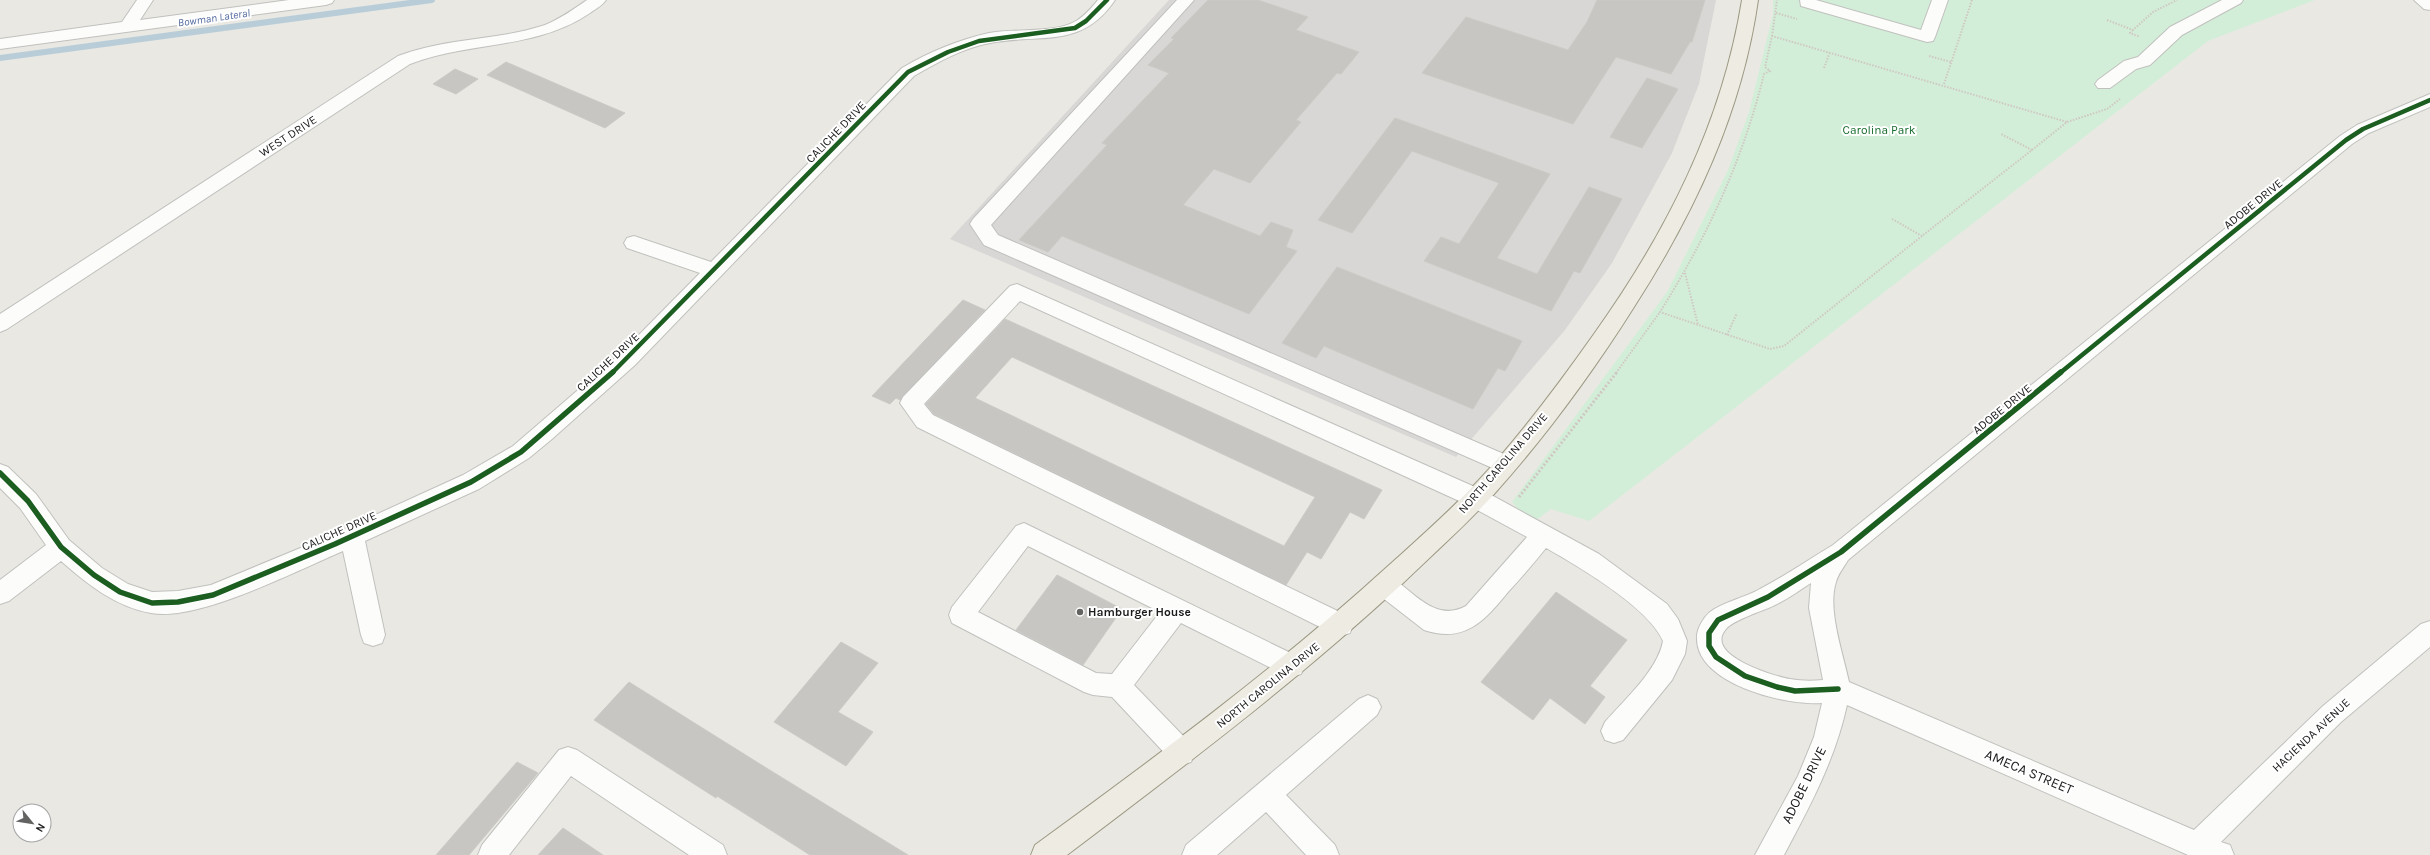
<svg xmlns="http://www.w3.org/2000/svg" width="2430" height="855" font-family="Karla,sans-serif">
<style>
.residential{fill:#d8d7d5}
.park{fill:#d3eed8}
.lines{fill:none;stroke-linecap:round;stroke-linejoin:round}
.stream{stroke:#b9cdd9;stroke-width:6}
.building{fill:#c7c6c3;stroke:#cccac5;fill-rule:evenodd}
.minor-casing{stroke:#c0c0be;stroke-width:2}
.major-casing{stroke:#9c9983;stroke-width:2}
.path-far1{stroke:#cfc7c3;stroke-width:2;stroke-dasharray:1.5 1.5;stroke-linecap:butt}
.path{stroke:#cfc7c3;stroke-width:3;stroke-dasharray:2 2;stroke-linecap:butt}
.minor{fill:#fcfcfb;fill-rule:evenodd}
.major{fill:#eeebe3;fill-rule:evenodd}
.cycleway-far1-casing{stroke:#fff;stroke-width:6}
.cycleway-casing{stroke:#fff;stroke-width:8}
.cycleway-far1{stroke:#1b5e20;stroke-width:4.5}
.cycleway{stroke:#1b5e20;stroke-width:5.5}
.poi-dot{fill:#636361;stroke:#fff;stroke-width:1.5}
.labels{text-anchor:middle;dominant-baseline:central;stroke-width:4;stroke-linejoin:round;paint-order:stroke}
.far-water-label{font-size:11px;font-style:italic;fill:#52699f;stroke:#fff}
.park-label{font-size:12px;fill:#166c2e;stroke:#fff}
.street-label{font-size:12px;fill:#1b1b1b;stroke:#fff}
.poi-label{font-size:12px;font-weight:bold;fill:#1b1b1b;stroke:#fff;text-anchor:start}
.near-street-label{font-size:14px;fill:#1b1b1b;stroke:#fff}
</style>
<rect width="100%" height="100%" fill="#e9e8e3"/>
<path class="residential" d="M 1169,0 L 1716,0 L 1699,84 L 1672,153 L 1612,263 L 1565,330 L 1456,457 L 950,239 Z"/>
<path class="park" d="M 1773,0 L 2315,0 L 2208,41 L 1589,521 L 1551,509 L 1535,521 L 1523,515 L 1512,502 L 1667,292 L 1728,170 L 1749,112 L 1773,14 Z"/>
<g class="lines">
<path class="stream" d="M 0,58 L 432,0"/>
</g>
<path class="building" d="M 1208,0 L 1258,0 L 1308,17 L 1296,30 L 1359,52 L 1341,74 L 1337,73 L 1296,120 L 1301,122 L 1250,183 L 1214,169 L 1183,205 L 1260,236 L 1271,222 L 1293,230 L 1286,247 L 1297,251 L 1249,314 L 1062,236 L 1048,252 L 1019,240 L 1107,145 L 1102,143 L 1169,73 L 1148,65 L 1174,39 L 1171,38 Z
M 1597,0 L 1705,0 L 1692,42 L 1690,42 L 1671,74 L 1616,57 L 1573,124 L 1422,73 L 1466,17 L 1568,50 L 1587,22 Z
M 506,62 L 566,88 L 625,113 L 605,128 L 487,75 Z
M 455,69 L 478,79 L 456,94 L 433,84 Z
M 1647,78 L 1678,89 L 1642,148 L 1610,137 Z
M 1395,118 L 1550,174 L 1497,258 L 1537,274 L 1589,187 L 1622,199 L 1580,273 L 1574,271 L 1551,311 L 1424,261 L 1441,237 L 1459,244 L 1499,183 L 1412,151 L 1352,233 L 1318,220 Z
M 1337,267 L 1522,341 L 1505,371 L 1498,368 L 1473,409 L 1324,346 L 1316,358 L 1282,343 Z
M 963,300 L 985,310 L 900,400 L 896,398 L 890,404 L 872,396 Z
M 1005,319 L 1178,397 L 1382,490 L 1364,519 L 1350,512 L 1321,559 L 1307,552 L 1286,585 L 934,414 L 926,404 ZM 1012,357 L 1162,426 L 1315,497 L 1284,546 L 975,398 Z
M 1057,575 L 1122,609 L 1083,665 L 1016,630 Z
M 1556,592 L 1627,640 L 1590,686 L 1605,697 L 1585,724 L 1550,698 L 1533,720 L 1481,682 Z
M 841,642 L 878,663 L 838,712 L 873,732 L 846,766 L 774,722 Z
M 629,682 L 768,769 L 908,855 L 810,855 L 717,796 L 716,798 L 594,720 Z
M 517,762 L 538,773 L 469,855 L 436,855 Z
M 563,828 L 603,855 L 538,855 Z"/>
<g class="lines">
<defs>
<path id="minor" d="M 137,0 L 153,0 L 140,20 L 289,0 L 334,0 L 332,3 L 326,5 L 0,49 L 0,39 L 122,22 Z
M 587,0 L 606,0 C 602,6 595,9 590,13 C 536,50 469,41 410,64 L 7,329 L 0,332 L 0,314 L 398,56 C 448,37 497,41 545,25 C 560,19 574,9 587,0 Z
M 1098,0 L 1115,0 C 1081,50 1041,33 990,43 C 963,48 938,62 914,76 L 635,365 L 552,439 L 529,458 L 479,489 L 365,541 L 385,635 L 382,643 L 373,646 L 364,643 L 361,635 L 343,551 C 298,570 198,622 151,613 C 116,607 87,584 61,561 L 9,601 L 0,604 L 0,580 L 46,545 L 20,508 L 0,488 L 0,464 L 8,467 L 36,494 L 69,540 L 102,568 L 128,584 L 152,592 L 178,591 L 211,585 L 327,537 L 463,475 L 513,446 L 621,353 L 700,273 L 627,248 L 624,243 L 627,238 L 634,236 L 711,262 L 902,68 C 929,52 958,40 989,33 C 1015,28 1054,34 1076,21 C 1085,16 1092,7 1098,0 Z
M 1177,0 L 1194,0 L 991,225 L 998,235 L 1513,458 L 1516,464 L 1513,470 L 1505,473 L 1497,470 L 984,245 L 970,224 L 973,219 Z
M 1800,0 L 1816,0 L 1921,30 L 1932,0 L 1948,0 L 1935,37 L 1933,41 L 1927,42 L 1801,6 Z
M 2222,0 L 2243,0 L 2241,3 L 2182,35 L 2150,65 L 2136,69 L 2110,88 L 2098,88 L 2095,84 L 2098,80 L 2124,61 L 2138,57 L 2170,27 Z
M 2414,0 L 2430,0 L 2430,10 L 2424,9 Z
M 2430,94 L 2430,107 L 2369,133 L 2352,144 L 1848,560 C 1844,567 1838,574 1836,582 C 1827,609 1843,653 1849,682 L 2194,830 L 2323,706 L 2421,624 L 2430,621 L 2430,647 L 2341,722 L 2221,842 L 2230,845 L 2234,855 L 2188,855 L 1847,705 C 1835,760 1810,806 1784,855 L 1755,855 L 1798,776 L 1814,737 L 1822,703 C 1786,706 1697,684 1697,639 C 1696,630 1703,618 1710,612 C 1723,602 1744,598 1760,589 C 1785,576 1808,560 1833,545 L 2340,136 L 2357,125 ZM 1811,583 L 1809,608 L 1823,680 C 1812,681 1801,681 1790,679 C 1773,676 1703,655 1726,629 C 1733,620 1763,611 1775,605 C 1788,599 1800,590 1811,583 Z
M 1017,284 L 1484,491 L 1599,554 L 1667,604 L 1678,619 L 1687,641 L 1685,654 L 1672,680 L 1623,740 L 1614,743 L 1605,740 L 1601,731 L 1605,722 C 1624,700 1658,670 1663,641 C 1649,608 1578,566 1546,548 C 1534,563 1521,578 1508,592 C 1485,620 1465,644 1424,630 L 1375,592 L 1372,585 L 1375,578 L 1384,575 L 1393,578 C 1416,595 1437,622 1466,606 L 1527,537 L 1468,505 L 1020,301 L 924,404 L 933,415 L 1350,617 L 1353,625 L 1350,633 L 1341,636 L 1332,633 L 917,427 L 900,403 L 903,397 L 1010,286 Z
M 1024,523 L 1301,658 L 1305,666 L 1301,674 L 1292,677 L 1283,674 L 1181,623 L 1134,685 L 1191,744 L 1195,753 L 1191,762 L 1182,765 L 1173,762 L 1112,697 L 1093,695 L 1084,692 L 952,623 L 949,615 L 952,607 L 1016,526 ZM 1028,546 L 1160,612 L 1112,674 L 1096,673 L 978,612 Z
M 1368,695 L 1377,699 L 1381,707 L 1377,715 L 1286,795 L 1335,845 L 1339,855 L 1306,855 L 1266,812 L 1217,855 L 1182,855 L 1186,845 L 1359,699 Z
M 568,747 L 577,750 L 723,845 L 727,855 L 689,855 L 571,776 L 509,855 L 478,855 L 482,845 L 559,750 Z"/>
<path id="major" d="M 1742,0 L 1758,0 C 1742,112 1695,212 1634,307 C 1593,372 1546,436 1495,493 C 1466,525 1433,554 1402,584 C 1296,682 1182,768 1067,855 L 1031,855 L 1035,845 C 1156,757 1276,668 1387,567 C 1418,539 1449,512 1478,481 C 1520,436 1558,385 1594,334 C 1666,233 1722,124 1742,0 Z"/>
</defs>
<use href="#minor" class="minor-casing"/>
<use href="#major" class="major-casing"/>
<path class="path-far1" d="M 1776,13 L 1797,19
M 2107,20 L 2133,30 L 2153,12 L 2177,0
M 2133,30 L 2130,33 L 2140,37
M 1772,36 L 1777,0
M 1929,56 L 1951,62
M 1824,68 L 1830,52
M 1944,84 L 1972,0
M 2032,150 L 2067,122 L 2107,109 L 2120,99
M 1892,219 L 1922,236 L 2032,150 L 2001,134
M 1922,236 L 1784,346 L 1770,349 L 1660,312 C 1707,237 1743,160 1764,74 L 1770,71 L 1765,67 L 1772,36 L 2067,122
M 1685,273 L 1698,325
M 1727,335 L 1737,313
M 1616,373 L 1660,312"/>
<path class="path" d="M 1519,497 L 1617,372"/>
<use href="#minor" class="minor"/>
<use href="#major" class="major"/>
<defs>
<path id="cycleway-far1" d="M 612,373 L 908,72 L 948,52 L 979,41 L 1075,28 L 1086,21 L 1107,0
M 2060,373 L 2346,140 L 2363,129 L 2430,100"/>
<path id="cycleway" d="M 0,473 L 28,501 L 61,547 L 94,575 L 120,592 L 152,603 L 178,602 L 213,595 L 335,544 L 471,482 L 521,452 L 613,372
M 1838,689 L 1795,691 L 1777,687 L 1745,676 L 1716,657 L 1709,646 L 1709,633 L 1718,620 L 1768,597 L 1841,552 L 2061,372"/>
</defs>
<use href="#cycleway-far1" class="cycleway-far1-casing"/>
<use href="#cycleway" class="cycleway-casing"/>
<use href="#cycleway-far1" class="cycleway-far1"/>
<use href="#cycleway" class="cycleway"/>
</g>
<circle class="poi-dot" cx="1080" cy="612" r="4"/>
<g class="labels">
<g class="far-water-label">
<text transform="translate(214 18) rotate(-8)">Bowman Lateral</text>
</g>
<g class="park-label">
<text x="1879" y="130">Carolina Park</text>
</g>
<g class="street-label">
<text transform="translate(836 132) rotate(-46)">CALICHE DRIVE</text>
<text transform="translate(288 136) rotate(-33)">WEST DRIVE</text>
<text transform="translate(2253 204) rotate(-39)">ADOBE DRIVE</text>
<text transform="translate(608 362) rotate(-43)">CALICHE DRIVE</text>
<text transform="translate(2002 409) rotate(-39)">ADOBE DRIVE</text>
<text transform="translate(1503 463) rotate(-49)">NORTH CAROLINA DRIVE</text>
<text transform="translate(339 531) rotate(-24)">CALICHE DRIVE</text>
<text transform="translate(1268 685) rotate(-39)">NORTH CAROLINA DRIVE</text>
<text transform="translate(2311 735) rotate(-43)">HACIENDA AVENUE</text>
</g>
<g class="poi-label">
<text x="1088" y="612">Hamburger House</text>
</g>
<g class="near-street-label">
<text transform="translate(2029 772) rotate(23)">AMECA STREET</text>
<text transform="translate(1804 785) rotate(-64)">ADOBE DRIVE</text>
</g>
</g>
<g transform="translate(32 823) rotate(120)"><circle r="19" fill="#ffffff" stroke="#a4a4a4"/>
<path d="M0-3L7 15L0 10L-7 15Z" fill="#636361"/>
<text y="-6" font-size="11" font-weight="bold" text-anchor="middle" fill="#1b1b1b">N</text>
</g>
</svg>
